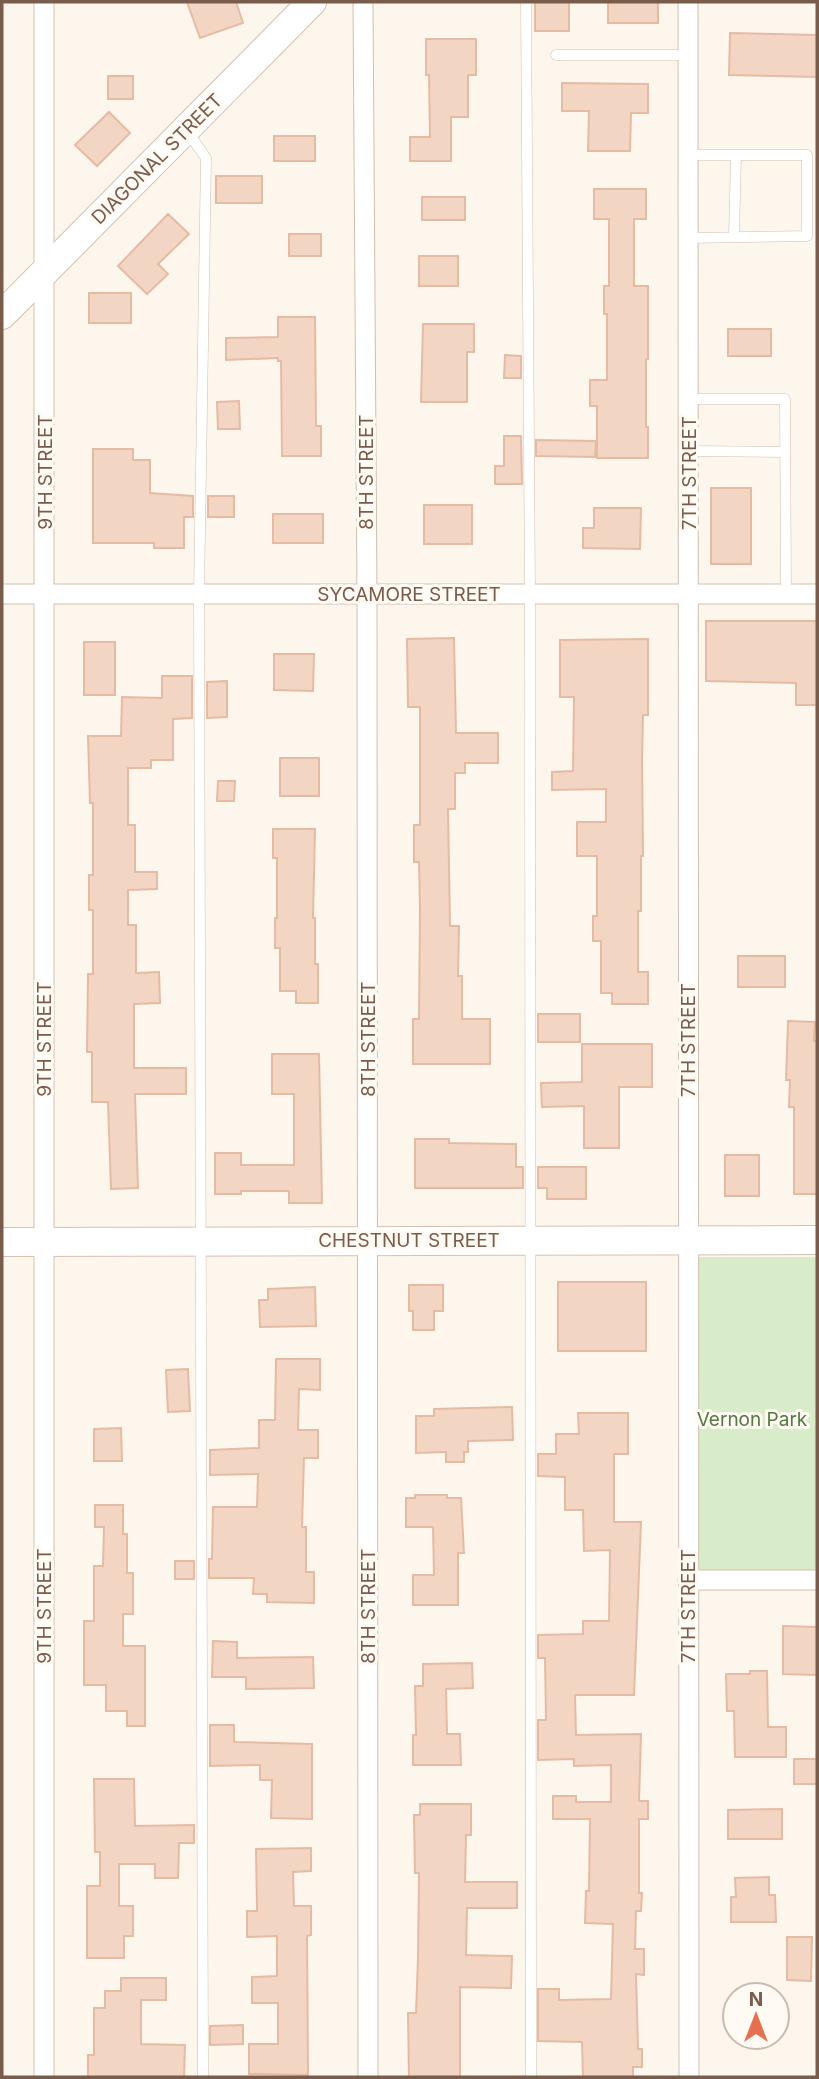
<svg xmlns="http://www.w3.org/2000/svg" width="819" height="2079" font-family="Inter,sans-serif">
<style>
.green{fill:#d8ecc9}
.building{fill:#f3d5c3;stroke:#e6bba3;stroke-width:2}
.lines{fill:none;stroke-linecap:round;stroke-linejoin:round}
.lane-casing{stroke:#d1beb0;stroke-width:11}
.street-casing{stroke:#d1beb0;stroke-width:21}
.secondary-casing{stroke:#d6c0b0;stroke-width:30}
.lane{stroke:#fff;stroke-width:10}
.street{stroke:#fff;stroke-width:19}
.secondary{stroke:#fff;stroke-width:28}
.labels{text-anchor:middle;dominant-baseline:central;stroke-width:6;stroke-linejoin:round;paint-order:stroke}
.street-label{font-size:19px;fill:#7a5c4d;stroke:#fffaf3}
.park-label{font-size:19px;fill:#537a41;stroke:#fffaf3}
</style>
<rect width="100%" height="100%" fill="#fdf6ec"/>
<path class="green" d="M 688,1257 L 817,1257 L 817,1580 L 688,1580 Z"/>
<path class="building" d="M 187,2 L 236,2 L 243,23 L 200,38 Z
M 535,2 L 569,2 L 569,31 L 535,31 Z
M 608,2 L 658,2 L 658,23 L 608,23 Z
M 730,33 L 817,35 L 817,77 L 729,75 Z
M 426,39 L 476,39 L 476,75 L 468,75 L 468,117 L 451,117 L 451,161 L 410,161 L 410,137 L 430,137 L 429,75 L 426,75 Z
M 108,76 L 133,76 L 133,99 L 108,99 Z
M 562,83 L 648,84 L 648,113 L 631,113 L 630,151 L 588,151 L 589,111 L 562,111 Z
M 109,112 L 130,133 L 97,166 L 75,145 Z
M 274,136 L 315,136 L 315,161 L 274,161 Z
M 216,176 L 262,176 L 262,203 L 216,203 Z
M 594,189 L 646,189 L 646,219 L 634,219 L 634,286 L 648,286 L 648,359 L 646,359 L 646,427 L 648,427 L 648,458 L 597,458 L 597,406 L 590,406 L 590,380 L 607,380 L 607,314 L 604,314 L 604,286 L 609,286 L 609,219 L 594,219 Z
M 422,197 L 465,197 L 465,220 L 422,220 Z
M 168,214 L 189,234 L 158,264 L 168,274 L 147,294 L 118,266 Z
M 289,234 L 321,234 L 321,256 L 289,256 Z
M 419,256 L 458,256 L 458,286 L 419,286 Z
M 89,293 L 131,293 L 131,323 L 89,323 Z
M 278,317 L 315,317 L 316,426 L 321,426 L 321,456 L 282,456 L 281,361 L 278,361 L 278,358 L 226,360 L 226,338 L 278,337 Z
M 423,324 L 474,324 L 474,352 L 467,352 L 467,402 L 421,402 Z
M 728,329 L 771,329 L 771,356 L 728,356 Z
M 505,355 L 521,356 L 521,378 L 504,378 Z
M 239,401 L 240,429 L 218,429 L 217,402 Z
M 504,436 L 521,436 L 522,484 L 495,484 L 495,466 L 504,466 Z
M 536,440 L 596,441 L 595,457 L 536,456 Z
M 93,449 L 133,449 L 133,460 L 150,460 L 150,493 L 193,496 L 193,517 L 184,517 L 184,548 L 154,548 L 154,543 L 93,543 Z
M 711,488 L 751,488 L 751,564 L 711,564 Z
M 208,496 L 234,496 L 234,517 L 208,517 Z
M 424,505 L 472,505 L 472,544 L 424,544 Z
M 594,508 L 641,508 L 640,549 L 583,548 L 583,528 L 594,528 Z
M 273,514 L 323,514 L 323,543 L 273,543 Z
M 706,621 L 817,621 L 817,705 L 796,705 L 796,683 L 706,681 Z
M 454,638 L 456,733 L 498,733 L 498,763 L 465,763 L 465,773 L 455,773 L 455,809 L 448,809 L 450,926 L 459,926 L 458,976 L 462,976 L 462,1019 L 490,1019 L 490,1064 L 413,1064 L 413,1019 L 419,1019 L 420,912 L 419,862 L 414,862 L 414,825 L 420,825 L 420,707 L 408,707 L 407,639 Z
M 648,639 L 648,715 L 643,715 L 642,760 L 643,856 L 641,856 L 641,911 L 638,911 L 638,972 L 648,972 L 648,1004 L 612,1004 L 612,993 L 601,993 L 601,941 L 593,941 L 593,916 L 597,916 L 597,856 L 577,856 L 577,822 L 606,822 L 606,789 L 552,790 L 552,772 L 573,771 L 574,697 L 560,697 L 560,640 Z
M 84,642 L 115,642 L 115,695 L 84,695 Z
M 274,654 L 314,654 L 313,691 L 274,690 Z
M 162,676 L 192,676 L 192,718 L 173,719 L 173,760 L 151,760 L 151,768 L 128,768 L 128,825 L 135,825 L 135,872 L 157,872 L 157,889 L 128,890 L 128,925 L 136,925 L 136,973 L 159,972 L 160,1003 L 134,1004 L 134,1068 L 186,1068 L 186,1094 L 135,1094 L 138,1188 L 111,1189 L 108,1102 L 92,1102 L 92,1052 L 87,1052 L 88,974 L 93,974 L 93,910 L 89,910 L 89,875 L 93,875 L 93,803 L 90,803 L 88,736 L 121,736 L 122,697 L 162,698 Z
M 227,681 L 227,717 L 207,718 L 207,682 Z
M 280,758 L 319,758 L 319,796 L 280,796 Z
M 218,781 L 235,781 L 234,801 L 217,801 Z
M 273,829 L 315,829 L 313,918 L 315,918 L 315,964 L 318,964 L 318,1003 L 296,1003 L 296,991 L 280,991 L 280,948 L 275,948 L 275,918 L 277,918 L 277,858 L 273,858 Z
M 738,956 L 785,956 L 785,987 L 738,987 Z
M 538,1014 L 580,1014 L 580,1042 L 538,1042 Z
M 788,1021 L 815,1022 L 814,1041 L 817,1041 L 817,1194 L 794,1194 L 794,1107 L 789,1107 L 790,1080 L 786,1080 Z
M 582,1044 L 652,1044 L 652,1087 L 619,1087 L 619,1148 L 584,1148 L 584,1106 L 542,1107 L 541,1083 L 582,1082 Z
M 272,1054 L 319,1054 L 322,1203 L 289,1203 L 289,1191 L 241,1191 L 241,1194 L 215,1194 L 215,1153 L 241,1153 L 241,1165 L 294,1165 L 294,1094 L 272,1094 Z
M 415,1139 L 449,1139 L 449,1143 L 516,1144 L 516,1167 L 523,1167 L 523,1188 L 415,1188 Z
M 725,1155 L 759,1155 L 759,1196 L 725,1196 Z
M 538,1167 L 586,1167 L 586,1199 L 547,1199 L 547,1188 L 538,1188 Z
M 558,1282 L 646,1282 L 646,1351 L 558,1351 Z
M 409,1285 L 443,1285 L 443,1311 L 434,1311 L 434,1330 L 413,1330 L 413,1311 L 409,1311 Z
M 315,1287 L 316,1326 L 260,1327 L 259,1300 L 268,1300 L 268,1289 Z
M 276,1359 L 320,1359 L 320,1390 L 299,1389 L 298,1430 L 318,1430 L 318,1458 L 304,1458 L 302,1527 L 306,1527 L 306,1572 L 314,1572 L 314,1603 L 267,1602 L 267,1594 L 253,1594 L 254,1578 L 209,1578 L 209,1559 L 212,1559 L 213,1507 L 257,1507 L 258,1474 L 210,1475 L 210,1450 L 259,1448 L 259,1420 L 275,1420 Z
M 188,1369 L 190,1411 L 168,1412 L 166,1370 Z
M 512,1407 L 513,1440 L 468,1441 L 468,1452 L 464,1452 L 464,1462 L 446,1462 L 446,1452 L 416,1453 L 416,1416 L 434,1416 L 434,1409 Z
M 578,1413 L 628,1413 L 628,1454 L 614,1454 L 614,1522 L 641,1522 L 634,1695 L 575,1695 L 576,1735 L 641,1734 L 639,1801 L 648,1801 L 648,1819 L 639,1819 L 639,1893 L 642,1893 L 641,1911 L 636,1911 L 635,1949 L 644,1949 L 644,1975 L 636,1974 L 638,2049 L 642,2049 L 642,2067 L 633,2067 L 633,2077 L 583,2077 L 582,2042 L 538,2041 L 538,1989 L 559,1989 L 559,2000 L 611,1999 L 613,1924 L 585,1923 L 586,1891 L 589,1891 L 590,1819 L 553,1819 L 553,1796 L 576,1796 L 576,1802 L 611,1802 L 611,1765 L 574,1766 L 574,1759 L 538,1760 L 538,1720 L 546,1720 L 545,1658 L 538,1658 L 538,1635 L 583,1634 L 583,1621 L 609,1621 L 610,1550 L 584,1551 L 583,1510 L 565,1510 L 565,1477 L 538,1476 L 538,1454 L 556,1454 L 556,1434 L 579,1434 Z
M 121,1428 L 122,1461 L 94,1461 L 94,1429 Z
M 415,1495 L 447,1495 L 447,1498 L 461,1498 L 464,1553 L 458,1553 L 458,1605 L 413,1605 L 413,1575 L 434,1575 L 433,1527 L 406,1527 L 406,1498 L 415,1498 Z
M 95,1505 L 123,1505 L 123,1534 L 127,1534 L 127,1573 L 133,1573 L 133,1614 L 123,1614 L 123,1646 L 145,1646 L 145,1726 L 127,1726 L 127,1711 L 106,1711 L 106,1685 L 84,1685 L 84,1621 L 94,1621 L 94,1566 L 103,1566 L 104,1527 L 95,1527 Z
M 175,1561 L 194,1561 L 194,1579 L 175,1579 Z
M 783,1626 L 817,1627 L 817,1675 L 783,1674 Z
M 213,1641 L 237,1642 L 237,1658 L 313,1657 L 314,1688 L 246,1689 L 246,1677 L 212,1677 Z
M 472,1663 L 473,1688 L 446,1689 L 447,1734 L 460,1734 L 461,1765 L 413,1765 L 413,1735 L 416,1735 L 415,1686 L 423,1686 L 423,1664 Z
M 750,1671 L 767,1671 L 768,1727 L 786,1727 L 786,1757 L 735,1757 L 734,1711 L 727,1711 L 726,1674 L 750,1674 Z
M 210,1725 L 234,1725 L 234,1742 L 312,1744 L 312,1819 L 271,1818 L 272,1780 L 260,1780 L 260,1765 L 210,1766 Z
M 794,1759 L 817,1759 L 817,1784 L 794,1784 Z
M 94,1779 L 134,1779 L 135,1826 L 194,1825 L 194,1843 L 179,1843 L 178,1878 L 155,1878 L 155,1864 L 119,1864 L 119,1906 L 133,1906 L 133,1936 L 124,1936 L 124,1958 L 87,1958 L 87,1886 L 100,1886 L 100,1852 L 95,1852 Z
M 420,1804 L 471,1804 L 471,1835 L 466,1835 L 465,1882 L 517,1882 L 517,1908 L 467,1908 L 466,1955 L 512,1956 L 511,1988 L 460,1987 L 460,2077 L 409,2077 L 408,2013 L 416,2013 L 418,1958 L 419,1873 L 415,1873 L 414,1815 L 420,1815 Z
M 782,1809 L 782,1839 L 728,1839 L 728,1810 Z
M 311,1848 L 311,1871 L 293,1872 L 294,1906 L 311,1906 L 311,1935 L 307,1936 L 308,2075 L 249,2074 L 249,2044 L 278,2044 L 278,2003 L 252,2003 L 252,1977 L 277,1976 L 277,1936 L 247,1937 L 247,1911 L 257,1911 L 256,1849 Z
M 769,1877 L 769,1895 L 775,1895 L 776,1922 L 731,1922 L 731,1897 L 736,1897 L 735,1878 Z
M 787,1937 L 812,1937 L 811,1981 L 787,1980 Z
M 121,1978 L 166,1978 L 166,2000 L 141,2000 L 141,2044 L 185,2045 L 184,2077 L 88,2077 L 88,2055 L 94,2055 L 94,2008 L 105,2008 L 105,1991 L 121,1991 Z
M 243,2025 L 243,2044 L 210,2045 L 210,2026 Z"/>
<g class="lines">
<defs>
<path id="lane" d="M 526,2 L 530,595 L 531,2077
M 556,55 L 688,55
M 187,131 L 206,158 L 199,594 L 203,2077
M 688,155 L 807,155 L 807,236 L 688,238
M 734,237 L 736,155
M 689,399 L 785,399 L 786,595
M 689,451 L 785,452"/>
<path id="street" d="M 363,2 L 367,595 L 368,2077
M 688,2 L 689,2077
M 2,594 L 817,594
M 688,1580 L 817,1580
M 44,2077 L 44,2"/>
<path id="secondary" d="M 2,315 L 312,2
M 2,1242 L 817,1240"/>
</defs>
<use href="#lane" class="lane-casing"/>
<use href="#street" class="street-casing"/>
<use href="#secondary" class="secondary-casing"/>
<use href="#lane" class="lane"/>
<use href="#street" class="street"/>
<use href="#secondary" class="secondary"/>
</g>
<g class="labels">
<g class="street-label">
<text transform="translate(157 159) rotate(-45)">DIAGONAL STREET</text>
<text transform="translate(45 472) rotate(-90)">9TH STREET</text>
<text transform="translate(366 472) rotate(-90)">8TH STREET</text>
<text transform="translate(689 473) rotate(-90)">7TH STREET</text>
<text x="409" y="594">SYCAMORE STREET</text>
<text transform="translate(44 1039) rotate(-90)">9TH STREET</text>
<text transform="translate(368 1039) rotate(-90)">8TH STREET</text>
<text transform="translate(688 1040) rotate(-90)">7TH STREET</text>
<text x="409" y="1240">CHESTNUT STREET</text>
<text transform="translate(44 1606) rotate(-90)">9TH STREET</text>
<text transform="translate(368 1606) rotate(-90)">8TH STREET</text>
<text transform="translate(688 1606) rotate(-90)">7TH STREET</text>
</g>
<g class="park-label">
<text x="752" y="1419">Vernon Park</text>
</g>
</g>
<rect width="819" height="2079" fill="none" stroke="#7a5c4d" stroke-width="7"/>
<g transform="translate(756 2016)"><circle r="33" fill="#fffaf3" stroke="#cabbb1" stroke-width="2"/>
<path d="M0-5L12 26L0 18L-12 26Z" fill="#e76f51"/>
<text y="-10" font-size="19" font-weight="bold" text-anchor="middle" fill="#7a5c4d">N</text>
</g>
</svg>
